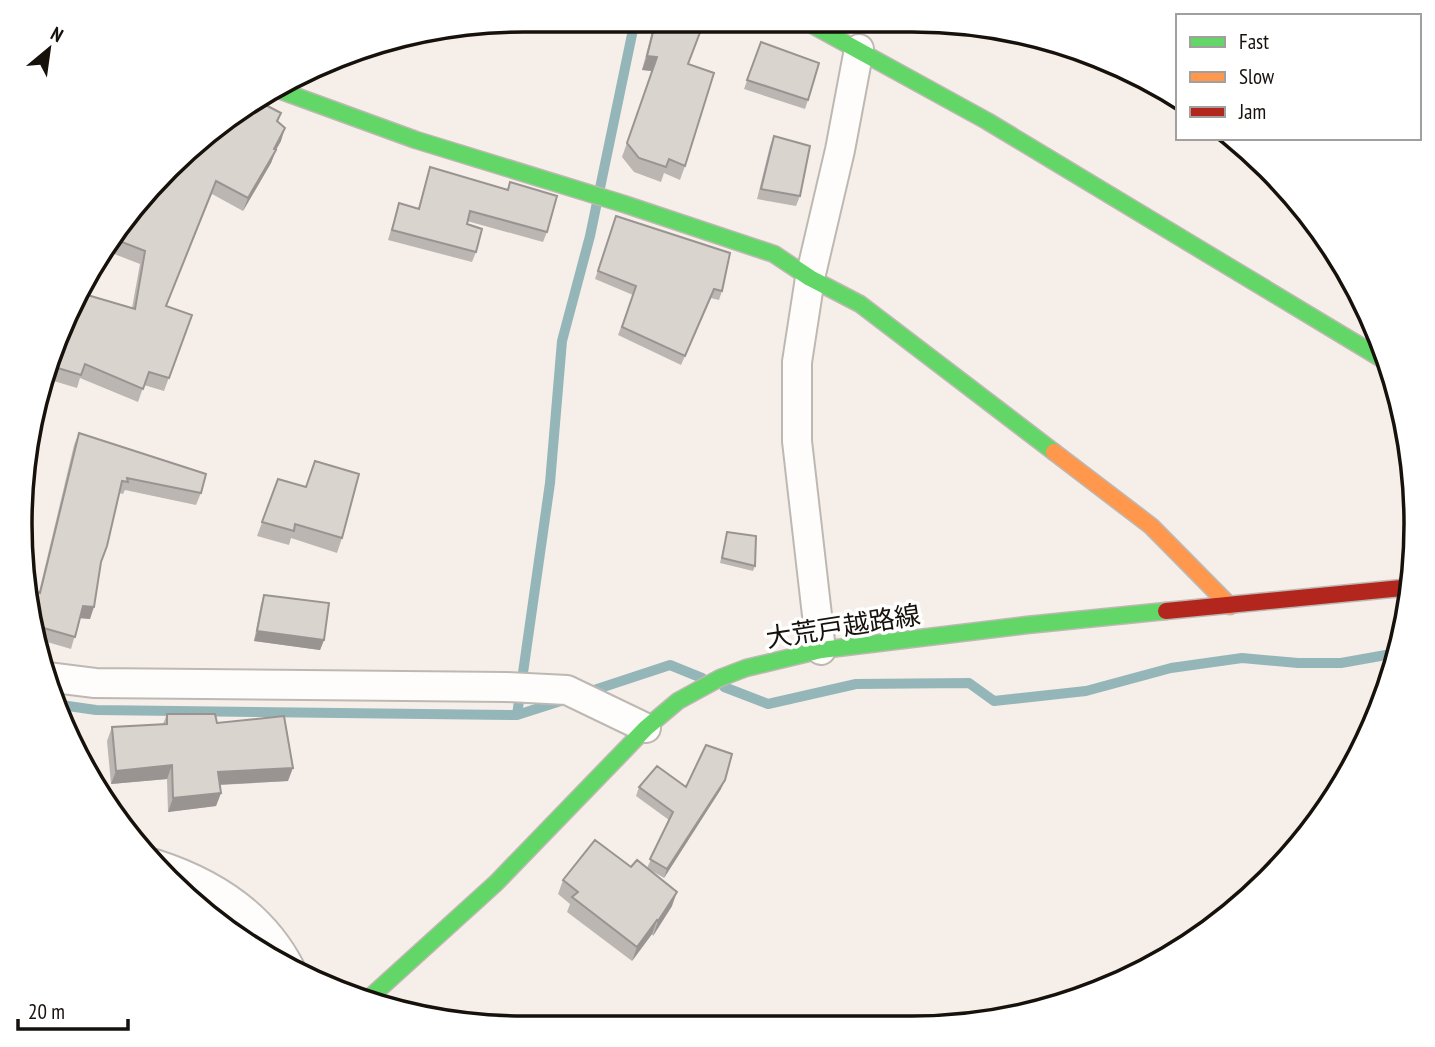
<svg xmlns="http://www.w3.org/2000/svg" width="1435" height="1047" font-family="'PT Sans Narrow','Noto Sans JP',sans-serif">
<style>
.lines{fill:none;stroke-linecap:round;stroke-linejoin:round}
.stream{stroke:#95b6b9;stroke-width:10}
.street-casing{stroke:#beb8b3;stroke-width:32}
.fast-casing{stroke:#beb8b3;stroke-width:19}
.slow-casing{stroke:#beb8b3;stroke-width:19}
.jam-casing{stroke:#beb8b3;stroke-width:19}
.street{stroke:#fefdfc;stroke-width:28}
.fast{stroke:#63d668;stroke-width:16}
.slow{stroke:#ff974d;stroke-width:16}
.jam{stroke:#b3261e;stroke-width:16}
.wall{fill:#bbb6b2}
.shaded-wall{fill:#999491}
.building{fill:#dad4cf;stroke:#999491;stroke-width:2}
.labels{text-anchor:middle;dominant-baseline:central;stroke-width:7;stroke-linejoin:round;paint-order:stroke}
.street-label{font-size:26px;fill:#17110c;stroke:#fff}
.rim{fill:none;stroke:#17110c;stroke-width:3.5}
</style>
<rect width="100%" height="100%" fill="#f6efe9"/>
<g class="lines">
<path class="stream" d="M 724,687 L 768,704 L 856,684 L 969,683 L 994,701 L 1086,691 L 1171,668 L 1242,658 L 1298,663 L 1341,663 L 1397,653
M 585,693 L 670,665 L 702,678
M 54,704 L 96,710 L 517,715 L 567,699
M 517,715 L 550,483 L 562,341 L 590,236 L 635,20"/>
<defs>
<path id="street" d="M 821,650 L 797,441 L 797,362 L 810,278 L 840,150 L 859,49
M 47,677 L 95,683 L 506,687 L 567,690 L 646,728
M 155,864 C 211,882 262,914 290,968"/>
<path id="fast" d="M 803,20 L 987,121 L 1387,362
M 276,89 L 416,140 L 624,204 L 774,254 L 810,278 L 860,304 L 1054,452
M 367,1000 L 496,883 L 646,728 L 678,701 L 720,678 L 746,668 L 821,650 L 1027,625 L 1166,611"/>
<path id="slow" d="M 1054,452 L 1151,526 L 1230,606"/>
<path id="jam" d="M 1166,611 L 1412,587"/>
</defs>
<use href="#street" class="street-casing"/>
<use href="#fast" class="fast-casing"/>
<use href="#slow" class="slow-casing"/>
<use href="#jam" class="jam-casing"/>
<use href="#street" class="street"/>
<use href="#fast" class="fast"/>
<use href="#slow" class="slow"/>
<use href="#jam" class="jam"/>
</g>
<path class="wall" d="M 655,20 L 696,20 L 688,64 L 685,166 L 680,180 L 664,173 L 661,182 L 634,172 L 622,157 L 652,71 L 642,70 Z
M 761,42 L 808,100 L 805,109 L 744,89 Z
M 281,113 L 278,122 L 281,141 L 276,150 L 271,163 L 243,211 L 212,194 L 166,306 L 192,315 L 164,391 L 144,385 L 138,402 L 80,378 L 77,388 L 47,379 L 71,301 L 132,308 L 140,264 L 109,252 L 114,239 L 113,239 L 145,191 Z
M 774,136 L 800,196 L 796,206 L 757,199 L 770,146 Z
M 430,167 L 507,190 L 510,182 L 547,232 L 543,242 L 467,221 L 467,224 L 476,252 L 472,262 L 388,240 L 399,203 L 418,209 Z
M 616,216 L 722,291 L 719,300 L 711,298 L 681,365 L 618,335 L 633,295 L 595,279 Z
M 79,433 L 201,493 L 196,505 L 125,490 L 123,494 L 119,493 L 101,563 L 90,619 L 80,618 L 71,649 L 37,639 L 24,589 L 39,592 L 74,445 Z
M 278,479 L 342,538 L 337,553 L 291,538 L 289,545 L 257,536 Z
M 727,532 L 755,566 L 753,571 L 720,563 Z
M 264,595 L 324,640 L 320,650 L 254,641 L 261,604 Z
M 167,714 L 217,723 L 288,781 L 220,785 L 221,793 L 216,806 L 168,812 L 167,779 L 111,784 L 107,741 L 112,727 L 163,724 Z
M 639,787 L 686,787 L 721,789 L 664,878 L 647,868 L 672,906 L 653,936 L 652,934 L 632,961 L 567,912 L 570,904 L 558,894 L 563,880 L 631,867 L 647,868 L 669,820 L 636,796 Z"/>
<path class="shaded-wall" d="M 647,56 L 657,57 L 652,71 L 642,70 Z
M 285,128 L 281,141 L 269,162 L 276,150 L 271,163 L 243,211 L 248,198 Z
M 83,606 L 94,607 L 90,619 L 78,618 Z
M 257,631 L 324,640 L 320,650 L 254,641 Z
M 172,765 L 167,779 L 111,784 L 116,771 Z
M 293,768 L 288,781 L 213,785 L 218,772 Z
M 725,780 L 721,789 L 664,878 L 667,869 Z
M 221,793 L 216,806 L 168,812 L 173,798 Z
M 677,892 L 672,906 L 653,936 L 658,921 Z
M 657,920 L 652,934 L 632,961 L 637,947 Z"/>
<path class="building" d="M 656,20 L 696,20 L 704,22 L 688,64 L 714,73 L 685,166 L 669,159 L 666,167 L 639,158 L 627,143 L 657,57 L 647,56 Z
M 761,42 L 819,63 L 808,100 L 747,80 Z
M 254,99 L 281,113 L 277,121 L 285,128 L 274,149 L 276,150 L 248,198 L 216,181 L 166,306 L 192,315 L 169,378 L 149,372 L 143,389 L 85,364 L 81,375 L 51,366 L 71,301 L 77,292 L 135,309 L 145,251 L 114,239 L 116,234 L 145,191 L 161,176 L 167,179 L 175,164 L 244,104 Z
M 774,136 L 810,146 L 800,196 L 761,189 Z
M 430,167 L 508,190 L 510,182 L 557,196 L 547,232 L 470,211 L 467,224 L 482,229 L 476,252 L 392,230 L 399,203 L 419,209 Z
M 616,216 L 730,253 L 722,291 L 714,289 L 685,356 L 622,327 L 636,286 L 598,271 Z
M 79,433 L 206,474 L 201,493 L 127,478 L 128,482 L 122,481 L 107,546 L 101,562 L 94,607 L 83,606 L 75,637 L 33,625 L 24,588 L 40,593 Z
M 315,461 L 359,474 L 342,538 L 295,524 L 294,531 L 262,522 L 278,479 L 306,487 Z
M 727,532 L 756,536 L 755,566 L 722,558 Z
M 264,595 L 329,603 L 324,640 L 257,631 Z
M 167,714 L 215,714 L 217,723 L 284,716 L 293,768 L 218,772 L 221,793 L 173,798 L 172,765 L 116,771 L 112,727 L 167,724 Z
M 706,745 L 732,754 L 725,780 L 667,869 L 650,859 L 673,812 L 639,787 L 657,766 L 686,787 Z
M 595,840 L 631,867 L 637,860 L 677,892 L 658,921 L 657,920 L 637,947 L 572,897 L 578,892 L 563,880 Z"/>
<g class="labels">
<g class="street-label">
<text transform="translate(843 626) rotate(-9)">大荒戸越路線</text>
</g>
</g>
<path d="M0 0H1435V1047H0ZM524 32H912A492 492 0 0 1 1404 524V524A492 492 0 0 1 912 1016H524A492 492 0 0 1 32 524V524A492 492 0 0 1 524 32Z" fill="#fff" fill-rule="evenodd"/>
<path class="rim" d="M524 32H912A492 492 0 0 1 1404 524V524A492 492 0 0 1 912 1016H524A492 492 0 0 1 32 524V524A492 492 0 0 1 524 32Z"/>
<rect x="1176" y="14" width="245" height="126" fill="#ffffff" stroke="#a2a09e" stroke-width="2"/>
<rect x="1190" y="37" width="35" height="10" fill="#63d668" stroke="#a2a09e" stroke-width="2"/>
<text x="1239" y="49" font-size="21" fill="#17110c">Fast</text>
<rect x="1190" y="72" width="35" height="10" fill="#ff974d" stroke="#a2a09e" stroke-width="2"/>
<text x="1239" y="84" font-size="21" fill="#17110c">Slow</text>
<rect x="1190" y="107" width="35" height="10" fill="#b3261e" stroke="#a2a09e" stroke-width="2"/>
<text x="1239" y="119" font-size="21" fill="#17110c">Jam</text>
<g transform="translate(49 49) rotate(29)" stroke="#ffffff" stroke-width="5" paint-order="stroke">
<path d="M0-5L12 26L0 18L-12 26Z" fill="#17110c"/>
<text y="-10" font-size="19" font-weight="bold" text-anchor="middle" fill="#17110c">N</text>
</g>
<path d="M18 1019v10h110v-10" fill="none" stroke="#17110c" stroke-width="3.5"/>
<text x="28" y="1019" font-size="21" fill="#17110c" stroke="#ffffff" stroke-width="5" paint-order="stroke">20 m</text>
</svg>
